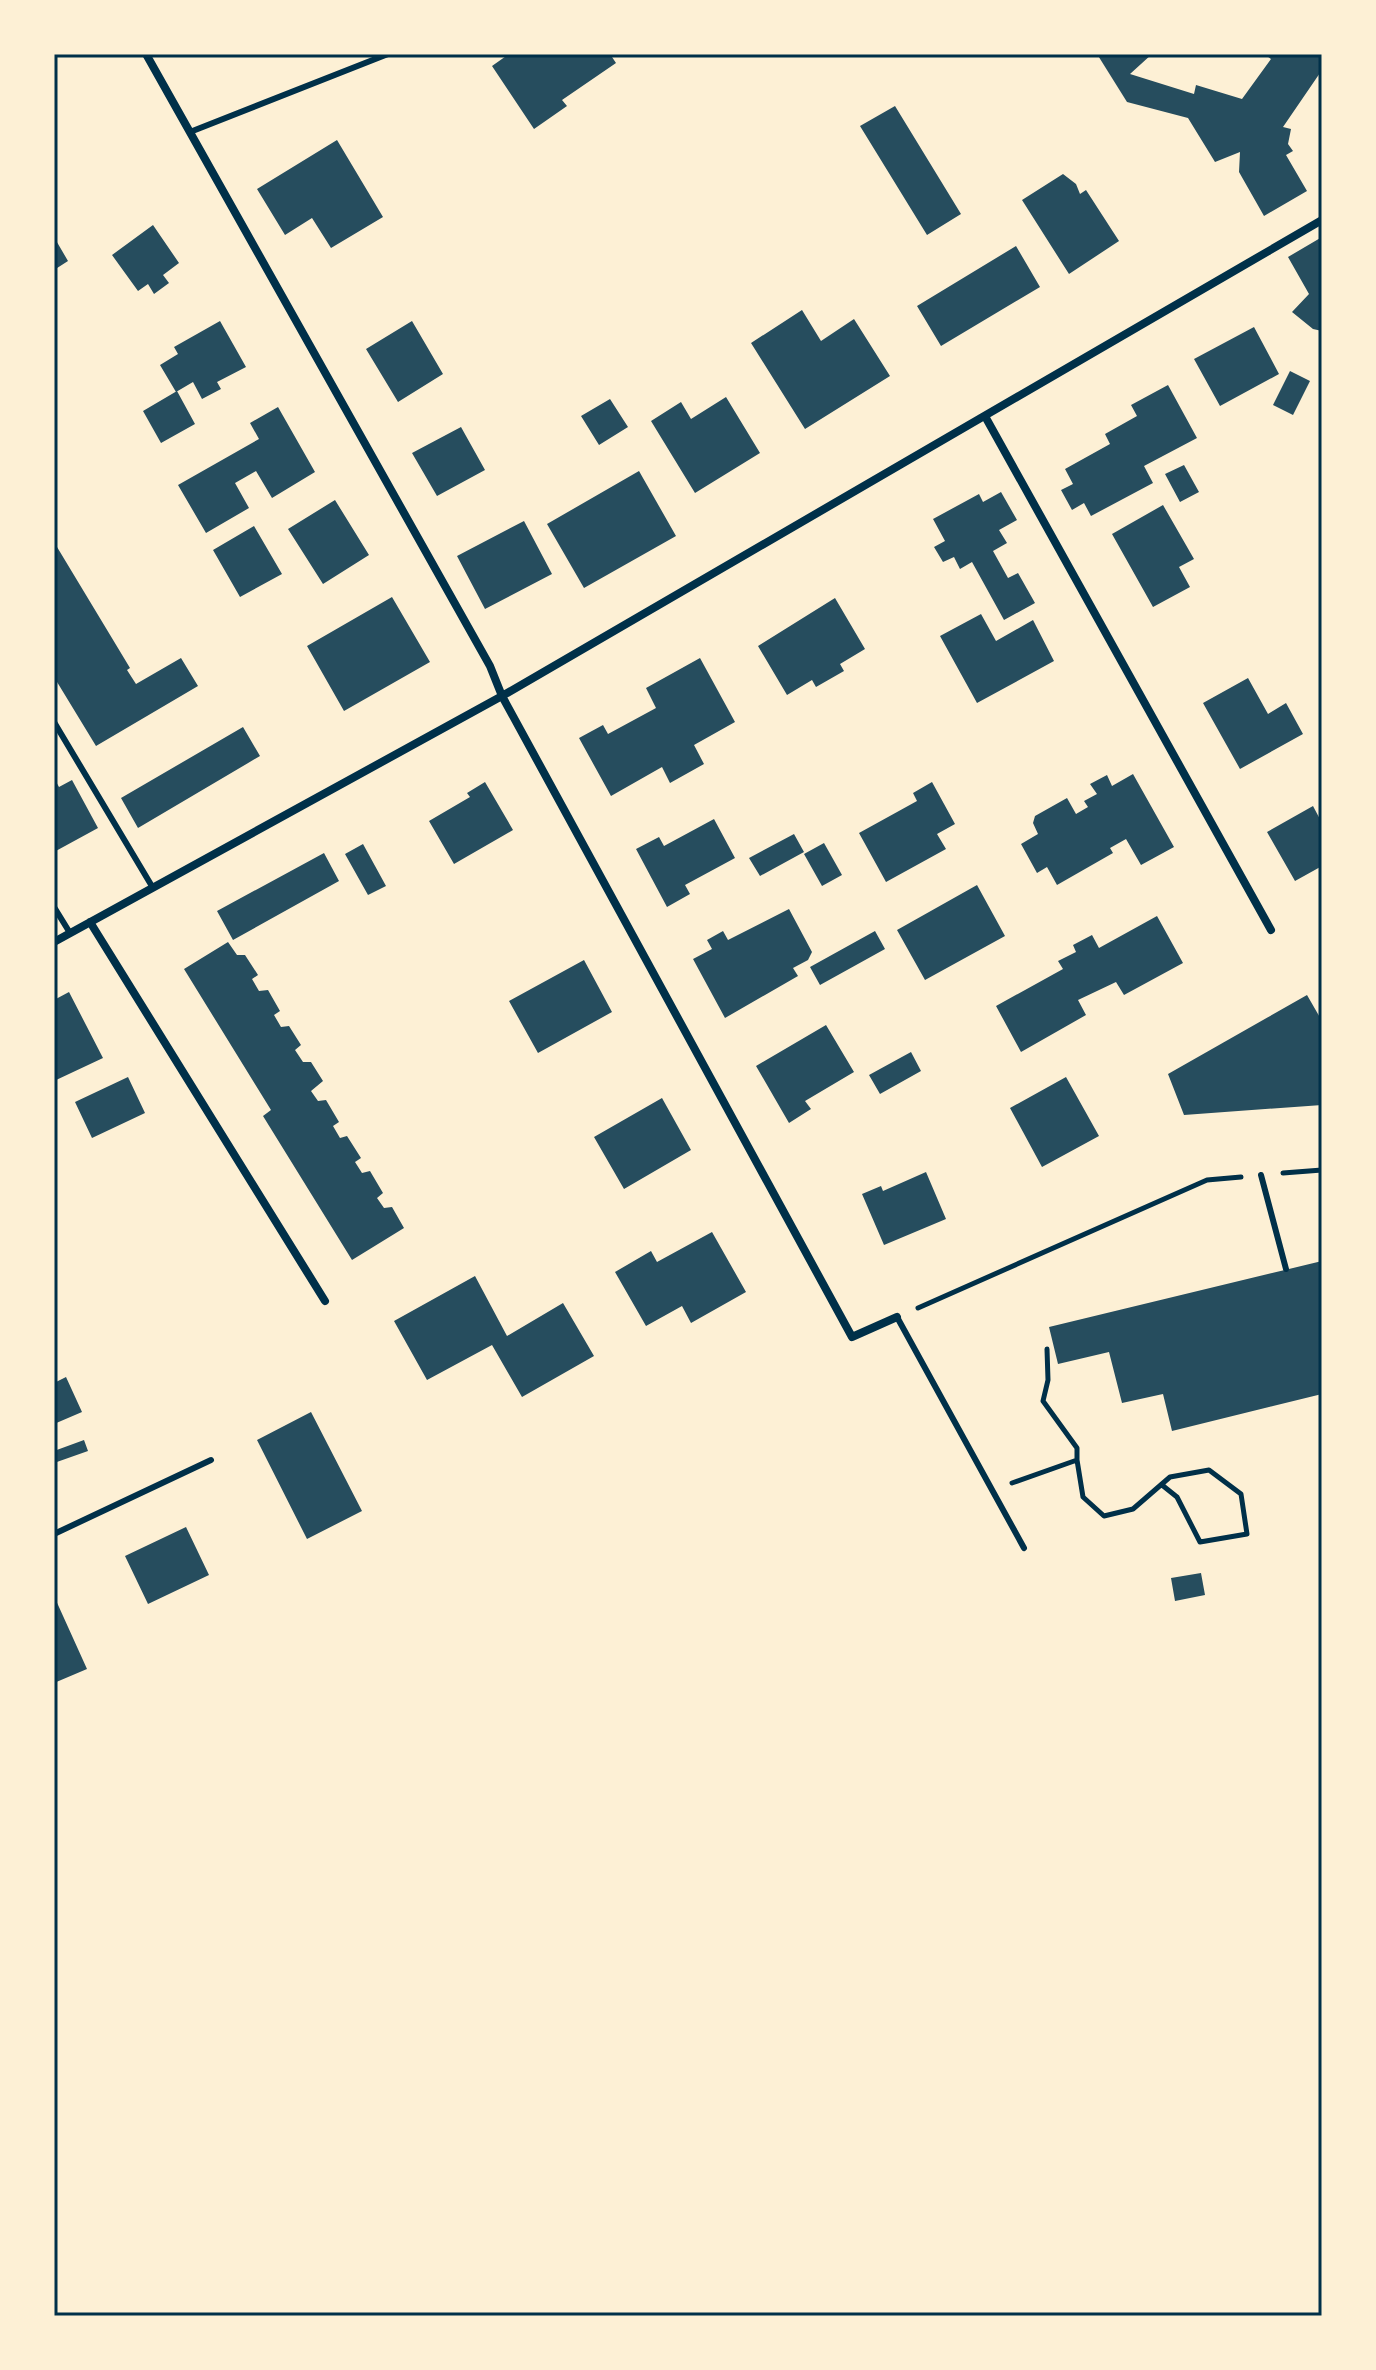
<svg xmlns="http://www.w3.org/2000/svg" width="1376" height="2370" font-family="Arial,sans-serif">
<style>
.building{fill:#264d5e}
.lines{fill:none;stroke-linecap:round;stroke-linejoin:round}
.path{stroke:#003049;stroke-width:5}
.service{stroke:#003049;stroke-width:6}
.minor{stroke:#003049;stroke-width:8}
.neatline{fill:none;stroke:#003049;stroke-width:3}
</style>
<rect width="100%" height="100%" fill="#fdf0d5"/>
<path class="building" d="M 509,54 L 610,54 L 616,63 L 562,100 L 567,106 L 534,129 L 492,66 Z
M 1097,54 L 1152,54 L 1130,74 L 1194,94 L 1196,85 L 1242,99 L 1271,59 L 1264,54 L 1322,54 L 1322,70 L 1283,127 L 1291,129 L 1288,144 L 1293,151 L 1286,155 L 1307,191 L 1264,216 L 1239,172 L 1240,152 L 1215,162 L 1188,118 L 1127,102 Z
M 895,106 L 961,214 L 927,235 L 860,126 Z
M 337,140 L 383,217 L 331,248 L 312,218 L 285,235 L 257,189 Z
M 1063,174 L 1076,184 L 1080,194 L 1086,190 L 1119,241 L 1069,274 L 1022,200 Z
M 153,225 L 179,263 L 163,275 L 169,283 L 154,294 L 148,284 L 138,291 L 112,255 Z
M 54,237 L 68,261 L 54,270 Z
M 1322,237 L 1322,331 L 1313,329 L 1292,312 L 1309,294 L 1288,257 Z
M 1016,246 L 1040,287 L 941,346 L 917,306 Z
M 802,310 L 821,341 L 854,319 L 890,376 L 805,429 L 751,343 Z
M 220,321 L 246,367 L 217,382 L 221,389 L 202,399 L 193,382 L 176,392 L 160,365 L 178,354 L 174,347 Z
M 412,321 L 443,374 L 398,402 L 366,349 Z
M 1254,327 L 1279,374 L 1220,406 L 1194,359 Z
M 1290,371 L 1310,381 L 1293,415 L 1273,405 Z
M 1168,385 L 1197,438 L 1144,466 L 1153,483 L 1091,516 L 1084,503 L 1072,510 L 1061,490 L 1073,484 L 1065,469 L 1110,444 L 1105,434 L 1137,416 L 1131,405 Z
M 177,391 L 195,424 L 161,443 L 143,411 Z
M 726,397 L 760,453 L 695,493 L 651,421 L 681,402 L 691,419 Z
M 610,399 L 628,427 L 599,445 L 581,416 Z
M 278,407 L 315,472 L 272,498 L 256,471 L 235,483 L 249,508 L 206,533 L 178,485 L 259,439 L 250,423 Z
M 461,427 L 485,470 L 437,496 L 412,453 Z
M 1184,465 L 1199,492 L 1180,502 L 1165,474 Z
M 639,471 L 676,536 L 584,588 L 547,524 Z
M 1001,492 L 1017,520 L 999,530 L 1007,543 L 993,551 L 1008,578 L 1018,573 L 1035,603 L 1004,620 L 972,562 L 960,569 L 954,557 L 943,562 L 934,547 L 945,541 L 933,519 L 979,494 L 983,502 Z
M 335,500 L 369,555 L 323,584 L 288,529 Z
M 1163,505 L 1194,559 L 1179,567 L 1190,587 L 1153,607 L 1112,534 Z
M 524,521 L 552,574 L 485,609 L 457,556 Z
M 254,526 L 282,574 L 240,597 L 213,550 Z
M 54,542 L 130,668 L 127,670 L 136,684 L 181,658 L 198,686 L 96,746 L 54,677 Z
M 392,597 L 430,662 L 344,711 L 307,646 Z
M 835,598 L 865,649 L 840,664 L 844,671 L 816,687 L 812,680 L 787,695 L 758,646 Z
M 981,614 L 996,641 L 1033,620 L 1054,661 L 977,703 L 940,636 Z
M 700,658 L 735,722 L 694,745 L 704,764 L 670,783 L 662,767 L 611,796 L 579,738 L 603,725 L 608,734 L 656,708 L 646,688 Z
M 1248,678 L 1268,714 L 1286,703 L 1303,734 L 1240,769 L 1203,703 Z
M 243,727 L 260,756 L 138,828 L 121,798 Z
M 1133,774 L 1174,847 L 1141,865 L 1126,839 L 1110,848 L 1113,853 L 1057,885 L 1047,867 L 1037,873 L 1021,844 L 1038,834 L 1033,823 L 1035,816 L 1067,798 L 1076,814 L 1088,807 L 1084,801 L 1097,794 L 1090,784 L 1107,775 L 1112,786 Z
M 54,778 L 59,787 L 72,780 L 98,828 L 54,852 Z
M 485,782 L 513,830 L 454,864 L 429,821 L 470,797 L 467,793 Z
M 932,782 L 955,824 L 937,834 L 946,849 L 886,882 L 859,833 L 917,801 L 913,793 Z
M 1313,806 L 1322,823 L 1322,866 L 1295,881 L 1267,832 Z
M 714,819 L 735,858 L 685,885 L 690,894 L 667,907 L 636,849 L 659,837 L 664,846 Z
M 794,834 L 804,852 L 760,876 L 749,858 Z
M 824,843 L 842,875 L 822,886 L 804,854 Z
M 363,844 L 386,886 L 368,895 L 345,854 Z
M 324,853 L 339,881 L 233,940 L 217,911 Z
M 977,885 L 1005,936 L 925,980 L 897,930 Z
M 789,909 L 812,952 L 808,960 L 793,968 L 798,976 L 725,1018 L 693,959 L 712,949 L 707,940 L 723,931 L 728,940 Z
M 1157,916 L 1183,963 L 1124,995 L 1116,982 L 1078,1000 L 1086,1015 L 1021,1052 L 996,1006 L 1063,969 L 1058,961 L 1076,952 L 1073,945 L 1092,935 L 1099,948 Z
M 875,931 L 885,949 L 820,985 L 810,967 Z
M 228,942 L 237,955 L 245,955 L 258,975 L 252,979 L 259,991 L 268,990 L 280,1011 L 274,1015 L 281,1027 L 289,1026 L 301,1045 L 295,1050 L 303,1062 L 311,1062 L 323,1081 L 311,1091 L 318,1101 L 326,1100 L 339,1122 L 333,1126 L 340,1138 L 347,1136 L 361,1158 L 355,1162 L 362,1173 L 370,1171 L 383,1193 L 377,1198 L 384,1208 L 392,1207 L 404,1228 L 352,1260 L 263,1116 L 271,1110 L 184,969 Z
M 584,960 L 612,1012 L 538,1053 L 509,1001 Z
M 69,992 L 103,1058 L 54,1081 L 54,1000 Z
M 1307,995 L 1322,1021 L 1322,1105 L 1184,1115 L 1168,1074 Z
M 826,1025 L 854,1072 L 805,1101 L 811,1109 L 789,1123 L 756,1066 Z
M 911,1052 L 921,1071 L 880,1094 L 869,1075 Z
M 128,1077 L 145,1113 L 92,1138 L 75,1102 Z
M 1066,1077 L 1099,1136 L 1042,1167 L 1010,1108 Z
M 662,1098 L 691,1150 L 624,1189 L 594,1137 Z
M 926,1172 L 946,1219 L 884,1245 L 862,1194 L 881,1186 L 883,1191 Z
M 712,1232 L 746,1292 L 691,1323 L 682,1306 L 646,1326 L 615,1272 L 651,1251 L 657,1262 Z
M 1322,1261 L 1322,1394 L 1172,1431 L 1163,1394 L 1122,1403 L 1109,1352 L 1058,1364 L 1049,1327 Z
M 475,1276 L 507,1336 L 563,1303 L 594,1356 L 522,1397 L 492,1345 L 427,1380 L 394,1321 Z
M 66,1377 L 82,1412 L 54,1424 L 54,1383 Z
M 311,1412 L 362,1511 L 307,1539 L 257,1440 Z
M 84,1440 L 88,1451 L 54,1463 L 54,1451 Z
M 186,1527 L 209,1575 L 148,1604 L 125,1556 Z
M 1201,1573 L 1205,1595 L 1175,1601 L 1171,1578 Z
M 54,1596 L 87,1669 L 54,1683 Z"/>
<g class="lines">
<path class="path" d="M 1283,1173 L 1322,1170
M 918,1308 L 1207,1180 L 1241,1177
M 1047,1349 L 1048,1380 L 1043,1401 L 1077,1448 L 1077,1460
M 1012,1483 L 1077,1460 L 1083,1497 L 1104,1516 L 1133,1509 L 1170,1477 L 1209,1470 L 1241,1494 L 1247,1534 L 1200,1542 L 1177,1497 L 1162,1485"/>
<path class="service" d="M 190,132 L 388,54
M 54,722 L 153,888
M 54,907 L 70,933
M 1261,1175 L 1286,1269
M 897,1317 L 1024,1548
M 54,1534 L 211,1460"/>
<path class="minor" d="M 146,54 L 490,666 L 502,696 L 852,1337 L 897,1317
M 986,418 L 1271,930
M 90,922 L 325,1301
M 54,942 L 502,696 L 1322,220"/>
</g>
<rect width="1376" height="2370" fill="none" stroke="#fdf0d5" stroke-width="112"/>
<rect x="56" y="56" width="1264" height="2258" class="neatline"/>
</svg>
